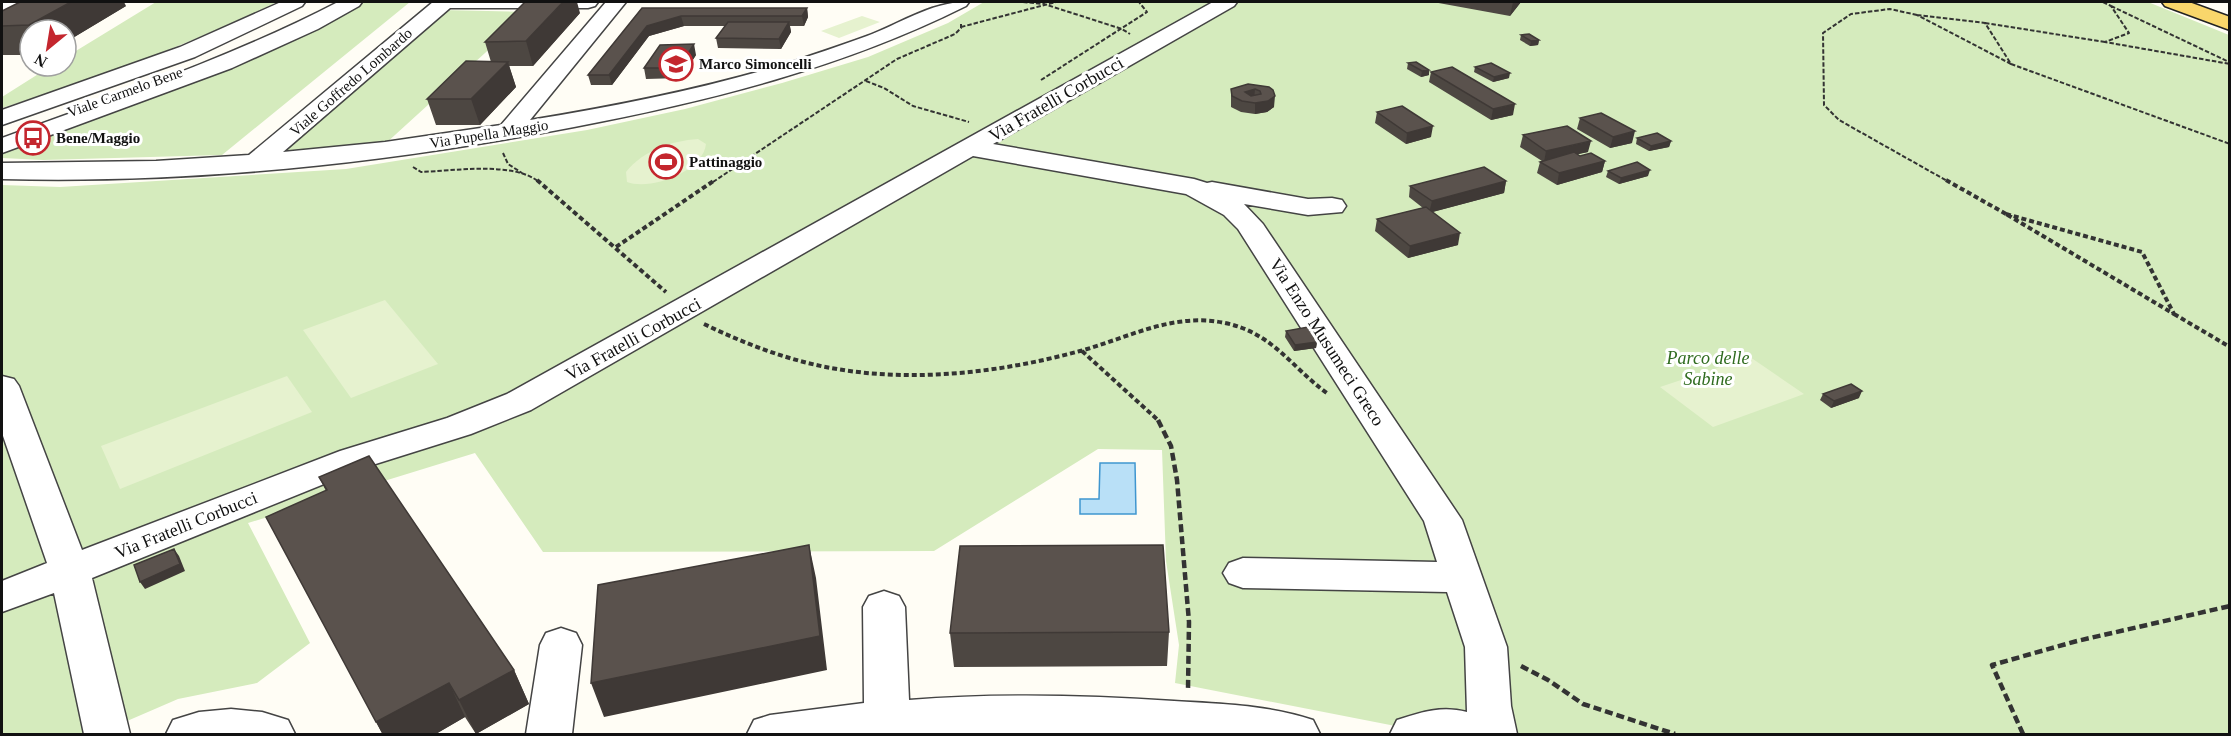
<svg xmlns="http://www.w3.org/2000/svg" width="2231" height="736" font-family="Georgia,serif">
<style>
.green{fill:#d5ebbd}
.pitch{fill:#e6f2cf}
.water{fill:#b9e0f7;stroke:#3f96cf;stroke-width:1.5}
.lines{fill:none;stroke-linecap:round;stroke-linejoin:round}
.minor-casing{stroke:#444;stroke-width:3}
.major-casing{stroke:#222;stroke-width:3}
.path-far2{stroke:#333;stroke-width:2;stroke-dasharray:4.5 2;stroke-linecap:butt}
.path-far1{stroke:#333;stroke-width:4;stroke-dasharray:5 3;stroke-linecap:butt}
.path{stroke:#333;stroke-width:4.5;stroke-dasharray:8 4;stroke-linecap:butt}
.minor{fill:#fff;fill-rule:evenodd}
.major{fill:#f9d66b;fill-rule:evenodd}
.wall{fill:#4d4742}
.shaded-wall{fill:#3f3936}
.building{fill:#5a524d;stroke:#3f3936;stroke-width:1.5;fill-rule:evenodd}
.labels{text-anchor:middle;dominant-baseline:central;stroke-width:6;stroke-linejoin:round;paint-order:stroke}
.far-poi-label{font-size:15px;font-weight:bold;fill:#111;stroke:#fff;text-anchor:start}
.far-street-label{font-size:15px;fill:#111;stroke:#fff}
.street-label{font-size:18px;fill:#111;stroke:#fff}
.park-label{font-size:18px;font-style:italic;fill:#2f6b1f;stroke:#fff}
</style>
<rect width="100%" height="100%" fill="#fffdf5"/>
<path class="green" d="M 156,2 L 277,2 C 188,45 96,79 2,108 L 2,97 L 51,66 L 66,66 L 66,57 Z
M 365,2 L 410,2 L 222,155 L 43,160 L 2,158 L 2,154 L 8,150 L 332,19 Z
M 984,2 L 2148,2 L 2229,35 L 2229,734 L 1478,734 L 1470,731 L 1421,731 L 1175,683 L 1179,645 L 1166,561 L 1162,450 L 1098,449 L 934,551 L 543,552 L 475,453 L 248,523 L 310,643 L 257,683 L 178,699 L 97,734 L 2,734 L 2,185 L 60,187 L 346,169 L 587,130 L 685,109 L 782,83 L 868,57 L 948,23 Z
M 441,10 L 530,12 L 384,145 L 286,156 L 280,149 Z"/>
<path class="pitch" d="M 862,16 L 880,22 L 839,38 L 821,31 Z
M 698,139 L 706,144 C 703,172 650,191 627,182 L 626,172 C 644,150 671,141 698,139 Z
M 385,300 L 438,364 L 351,398 L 303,330 Z
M 1750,357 L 1804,394 L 1713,427 L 1660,387 Z
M 287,376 L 312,412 L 120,489 L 101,446 Z"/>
<path class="water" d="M 1100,463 L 1135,463 L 1136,514 L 1080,514 L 1080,499 L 1099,499 Z"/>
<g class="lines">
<defs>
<path id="minor" d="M 2,2 L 20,2 L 17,6 L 2,12 Z
M 281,2 L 305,2 L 302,6 L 195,57 L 2,125 L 2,110 L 180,47 Z
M 338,2 L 362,2 L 359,6 L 318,29 L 232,68 L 2,153 L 2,138 C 116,96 230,58 338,2 Z
M 433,2 L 598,2 L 595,6 L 588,8 L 450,8 L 283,152 L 385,142 L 501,125 L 606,2 L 626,2 L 530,120 C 616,106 702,89 785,64 C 812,55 840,46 867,36 C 899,24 935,0 969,2 L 966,6 C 842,68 709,101 574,127 C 387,163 193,184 2,179 L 2,163 L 156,161 L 249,155 Z
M 1213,2 L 1237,2 L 1234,6 L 993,144 L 1194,179 L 1207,183 L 1212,182 L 1308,199 L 1332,198 L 1342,200 L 1346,206 L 1342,212 L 1308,215 L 1244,204 L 1263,224 L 1462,520 L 1507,647 L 1511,706 L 1517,734 L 1390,734 L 1397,720 C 1421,712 1442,705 1467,712 L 1465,647 L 1447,592 L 1243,588 L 1229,583 L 1223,573 L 1229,563 L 1243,558 L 1437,562 L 1424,521 L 1238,229 L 1224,215 L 1186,194 L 973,156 L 531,410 L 471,434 L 366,467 L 92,578 L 130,734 L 84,734 L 54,593 L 2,612 L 2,581 L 47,563 L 2,433 L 2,376 L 14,379 L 19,386 L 82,550 L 340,451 L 447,418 L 507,394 Z
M 884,591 L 899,596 L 905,607 L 909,700 C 997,693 1086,695 1174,701 C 1220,704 1269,705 1313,720 L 1320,734 L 747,734 L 754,720 L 770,715 L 864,703 L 863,607 L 869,596 Z
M 561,628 L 576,633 L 582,645 L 572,734 L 526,734 L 540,645 L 546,633 Z
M 231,709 L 262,712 L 288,720 L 295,734 L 166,734 L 173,720 L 199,712 Z"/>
<path id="major" d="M 2162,2 L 2189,2 L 2230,17 L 2230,30 L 2165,6 Z"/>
</defs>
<use href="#minor" class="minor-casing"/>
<use href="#major" class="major-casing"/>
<path class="path-far2" d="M 1023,2 L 1044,4 L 1122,29 L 1130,34
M 2103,2 L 2111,6 L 2129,33 L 2105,42 L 2230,64
M 2111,6 L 2229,62
M 1917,15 L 1890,9 L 1851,14 L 1823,33 L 1824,105 L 1839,120 L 1949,182
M 1917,15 L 1985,23 L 2011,64 Z
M 1985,23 L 2105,42
M 961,27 L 1056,2
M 2011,64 L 2230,144
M 1041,80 L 1147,12 L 1139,2
M 866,81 L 884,88 L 913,106 L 969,122
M 503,153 L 508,164 L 522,173
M 413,167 L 421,172 C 452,171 514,161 539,182
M 713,182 L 897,59 L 955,34 L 961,28 L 961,23"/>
<path class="path-far1" d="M 537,180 L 666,292
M 1946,180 L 2006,214
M 2006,214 L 2142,252 L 2174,314 Z
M 616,247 L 715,180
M 2174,314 L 2230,347
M 704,324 C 733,338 762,350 793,359 C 885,386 988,376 1080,351 C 1128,338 1173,312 1225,323 C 1273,333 1291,367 1328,394
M 1082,351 L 1159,421"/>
<path class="path" d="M 1158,420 L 1171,446 L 1177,480 L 1189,622 L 1188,690
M 1521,666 L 1548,680 L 1583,704 L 1675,734
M 2023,734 L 1992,665 L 2077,641 L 2230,606"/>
<use href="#minor" class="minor"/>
<use href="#major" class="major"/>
</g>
<path class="wall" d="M 1433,2 L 1521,2 L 1510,16 Z
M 126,6 L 66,42 L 66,30 L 30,30 L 30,55 L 2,55 L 2,11 Z
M 642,8 L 807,8 L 808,17 L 804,26 L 790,26 L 791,32 L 781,49 L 718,48 L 716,38 L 725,26 L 684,26 L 649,36 L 612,85 L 591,85 L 588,75 Z
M 580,13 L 533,66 L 509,66 L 516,87 L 480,125 L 436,125 L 427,99 L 491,62 L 485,42 Z
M 1521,35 L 1539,40 L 1538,45 L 1530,46 L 1520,40 Z
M 696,55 L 681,78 L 646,79 L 644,68 Z
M 1408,63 L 1429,75 L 1421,77 L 1407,69 Z
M 1475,67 L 1509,78 L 1493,82 L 1474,72 Z
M 1431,72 L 1513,115 L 1491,120 L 1429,82 Z
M 1269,87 L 1274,107 L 1267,112 L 1255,114 L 1241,112 L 1231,107 L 1231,89 Z
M 1377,112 L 1431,137 L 1406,144 L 1375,123 Z
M 1580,118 L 1632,143 L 1610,148 L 1577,129 Z
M 1523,135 L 1588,152 L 1577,154 L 1580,156 L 1605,161 L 1602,172 L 1557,185 L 1537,173 L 1540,162 L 1542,161 L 1520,147 Z
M 1637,138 L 1671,141 L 1669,147 L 1649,151 L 1636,144 Z
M 1608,171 L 1648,176 L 1619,184 L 1606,177 Z
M 1506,181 L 1504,193 L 1432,212 L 1458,245 L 1408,258 L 1375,231 L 1377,219 L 1423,208 L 1409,197 L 1410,186 Z
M 1286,331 L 1317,342 L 1316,348 L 1294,351 L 1285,337 Z
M 1823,394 L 1859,398 L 1831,408 L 1820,400 Z
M 319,477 L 514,670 L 529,704 L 476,734 L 465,717 L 434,735 L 383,735 L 376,722 L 326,491 Z
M 1169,632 L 1167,666 L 954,667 L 950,633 Z"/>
<path class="shaded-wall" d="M 71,2 L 124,2 L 126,6 L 66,42 L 66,30 L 31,30 L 29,25 Z
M 563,2 L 577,2 L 580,13 L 533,66 L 526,41 Z
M 1513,2 L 1521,2 L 1510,16 Z
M 807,8 L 808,17 L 804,26 L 802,16 Z
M 681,16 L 684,26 L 649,36 L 612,85 L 609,75 L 647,26 Z
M 789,22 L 791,32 L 781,49 L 779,39 Z
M 1539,40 L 1538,45 L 1530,46 L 1531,41 Z
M 694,44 L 696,55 L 681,78 L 679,68 Z
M 508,62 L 516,87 L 480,125 L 471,99 Z
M 1429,70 L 1429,75 L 1421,77 L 1422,71 Z
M 1510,73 L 1509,78 L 1493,82 L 1494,77 Z
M 1255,89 L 1254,100 L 1245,92 Z
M 1275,96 L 1274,107 L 1267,112 L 1255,114 L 1255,103 Z
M 1515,104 L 1513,115 L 1491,120 L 1493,109 Z
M 1433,126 L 1431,137 L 1406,144 L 1407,133 Z
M 1635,131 L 1632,143 L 1610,148 L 1613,137 Z
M 1591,141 L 1588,152 L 1544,162 L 1546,151 Z
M 1671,141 L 1669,147 L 1649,151 L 1651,146 Z
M 1605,161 L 1602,172 L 1557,185 L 1559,173 Z
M 1650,170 L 1648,176 L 1619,184 L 1621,178 Z
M 1506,181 L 1504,193 L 1429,213 L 1432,201 Z
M 1460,233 L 1458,245 L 1408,258 L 1410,246 Z
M 1317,342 L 1316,348 L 1294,351 L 1295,345 Z
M 1862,391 L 1859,398 L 1831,408 L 1834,401 Z
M 809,545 L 816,578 L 827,670 L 604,717 L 591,683 Z
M 174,549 L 179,556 L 185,571 L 145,589 L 140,582 Z
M 514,670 L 529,704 L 476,734 L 459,700 Z
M 449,683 L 465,717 L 434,735 L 383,735 L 376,722 Z"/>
<path class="building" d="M 20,2 L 71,2 L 29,25 L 2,26 L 2,11 Z
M 525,2 L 563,2 L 526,41 L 485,42 Z
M 642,8 L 807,8 L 802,16 L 681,16 L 647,26 L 609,75 L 588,75 Z
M 728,22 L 789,22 L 779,39 L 716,38 Z
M 1529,34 L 1539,40 L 1531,41 L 1521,35 Z
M 694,44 L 679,68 L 644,68 L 660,45 Z
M 466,61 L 508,62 L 471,99 L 427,99 Z
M 1416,62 L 1429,70 L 1422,71 L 1408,63 Z
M 1491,63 L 1510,73 L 1494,77 L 1475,67 Z
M 1452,67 L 1515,104 L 1493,109 L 1431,72 Z
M 1248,84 L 1269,87 L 1273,90 L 1275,96 L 1268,101 L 1255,103 L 1242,101 L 1232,96 L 1231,89 ZM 1255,89 L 1260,91 L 1261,94 L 1251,96 L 1245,92 Z
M 1402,106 L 1433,126 L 1407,133 L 1377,112 Z
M 1601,113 L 1635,131 L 1613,137 L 1580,118 Z
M 1567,126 L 1591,141 L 1546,151 L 1523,135 Z
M 1657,133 L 1671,141 L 1651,146 L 1637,138 Z
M 1574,152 L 1580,156 L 1591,153 L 1605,161 L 1559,173 L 1540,162 Z
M 1637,162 L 1650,170 L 1621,178 L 1608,171 Z
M 1484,167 L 1506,181 L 1432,201 L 1410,186 Z
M 1426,207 L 1460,233 L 1410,246 L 1377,219 Z
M 1308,327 L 1317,342 L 1295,345 L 1286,331 Z
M 1851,384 L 1862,391 L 1834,401 L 1823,394 Z
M 369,456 L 514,670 L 459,700 L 449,683 L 376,722 L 266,517 L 327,490 L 319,477 Z
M 809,545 L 820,636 L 591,683 L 598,585 Z
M 1163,545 L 1169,632 L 950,633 L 960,546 Z
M 174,549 L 180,564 L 140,582 L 134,565 Z"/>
<defs>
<symbol id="school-ring" viewBox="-11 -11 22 22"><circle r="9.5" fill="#fff" stroke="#c4262e" stroke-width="1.5"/><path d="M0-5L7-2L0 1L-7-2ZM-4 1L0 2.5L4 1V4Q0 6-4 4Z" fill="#c4262e"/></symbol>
<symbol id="bus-ring" viewBox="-11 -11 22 22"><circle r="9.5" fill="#fff" stroke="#c4262e" stroke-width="1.5"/><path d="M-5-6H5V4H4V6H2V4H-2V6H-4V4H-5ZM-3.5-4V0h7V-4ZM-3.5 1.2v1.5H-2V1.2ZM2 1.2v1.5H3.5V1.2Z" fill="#c4262e"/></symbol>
<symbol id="stadium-ring" viewBox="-11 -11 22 22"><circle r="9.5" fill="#fff" stroke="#c4262e" stroke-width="1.5"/><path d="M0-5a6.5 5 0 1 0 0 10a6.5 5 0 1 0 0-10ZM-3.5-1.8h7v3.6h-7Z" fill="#c4262e"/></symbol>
</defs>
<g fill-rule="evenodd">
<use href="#school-ring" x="657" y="45" width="38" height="38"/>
<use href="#bus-ring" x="14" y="119" width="38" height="38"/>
<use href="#stadium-ring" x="647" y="143" width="38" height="38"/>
</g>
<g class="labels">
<g class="far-poi-label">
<text x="699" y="64">Marco Simoncelli</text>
<text x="56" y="138">Bene/Maggio</text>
<text x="689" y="162">Pattinaggio</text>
</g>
<g class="far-street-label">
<text transform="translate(351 82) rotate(-41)">Viale Goffredo Lombardo</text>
<text transform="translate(125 92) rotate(-20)">Viale Carmelo Bene</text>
<text transform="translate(489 134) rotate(-9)">Via Pupella Maggio</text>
</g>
<g class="street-label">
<text transform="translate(1056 99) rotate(-30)">Via Fratelli Corbucci</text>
<text transform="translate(633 339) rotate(-29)">Via Fratelli Corbucci</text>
<text transform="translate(1327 342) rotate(57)">Via Enzo Musumeci Greco</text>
<text transform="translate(186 525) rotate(-22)">Via Fratelli Corbucci</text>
</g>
<g class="park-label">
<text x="1708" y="358">Parco delle<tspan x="1708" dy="21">Sabine</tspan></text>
</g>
</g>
<rect width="2231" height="736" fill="none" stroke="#111111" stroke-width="6"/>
<g transform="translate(48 48) rotate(210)"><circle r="28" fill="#ffffff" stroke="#a0a0a0" stroke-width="1.5"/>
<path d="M0-4.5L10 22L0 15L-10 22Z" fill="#c4262e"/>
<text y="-9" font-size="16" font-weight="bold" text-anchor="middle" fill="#111111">N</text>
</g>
</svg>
